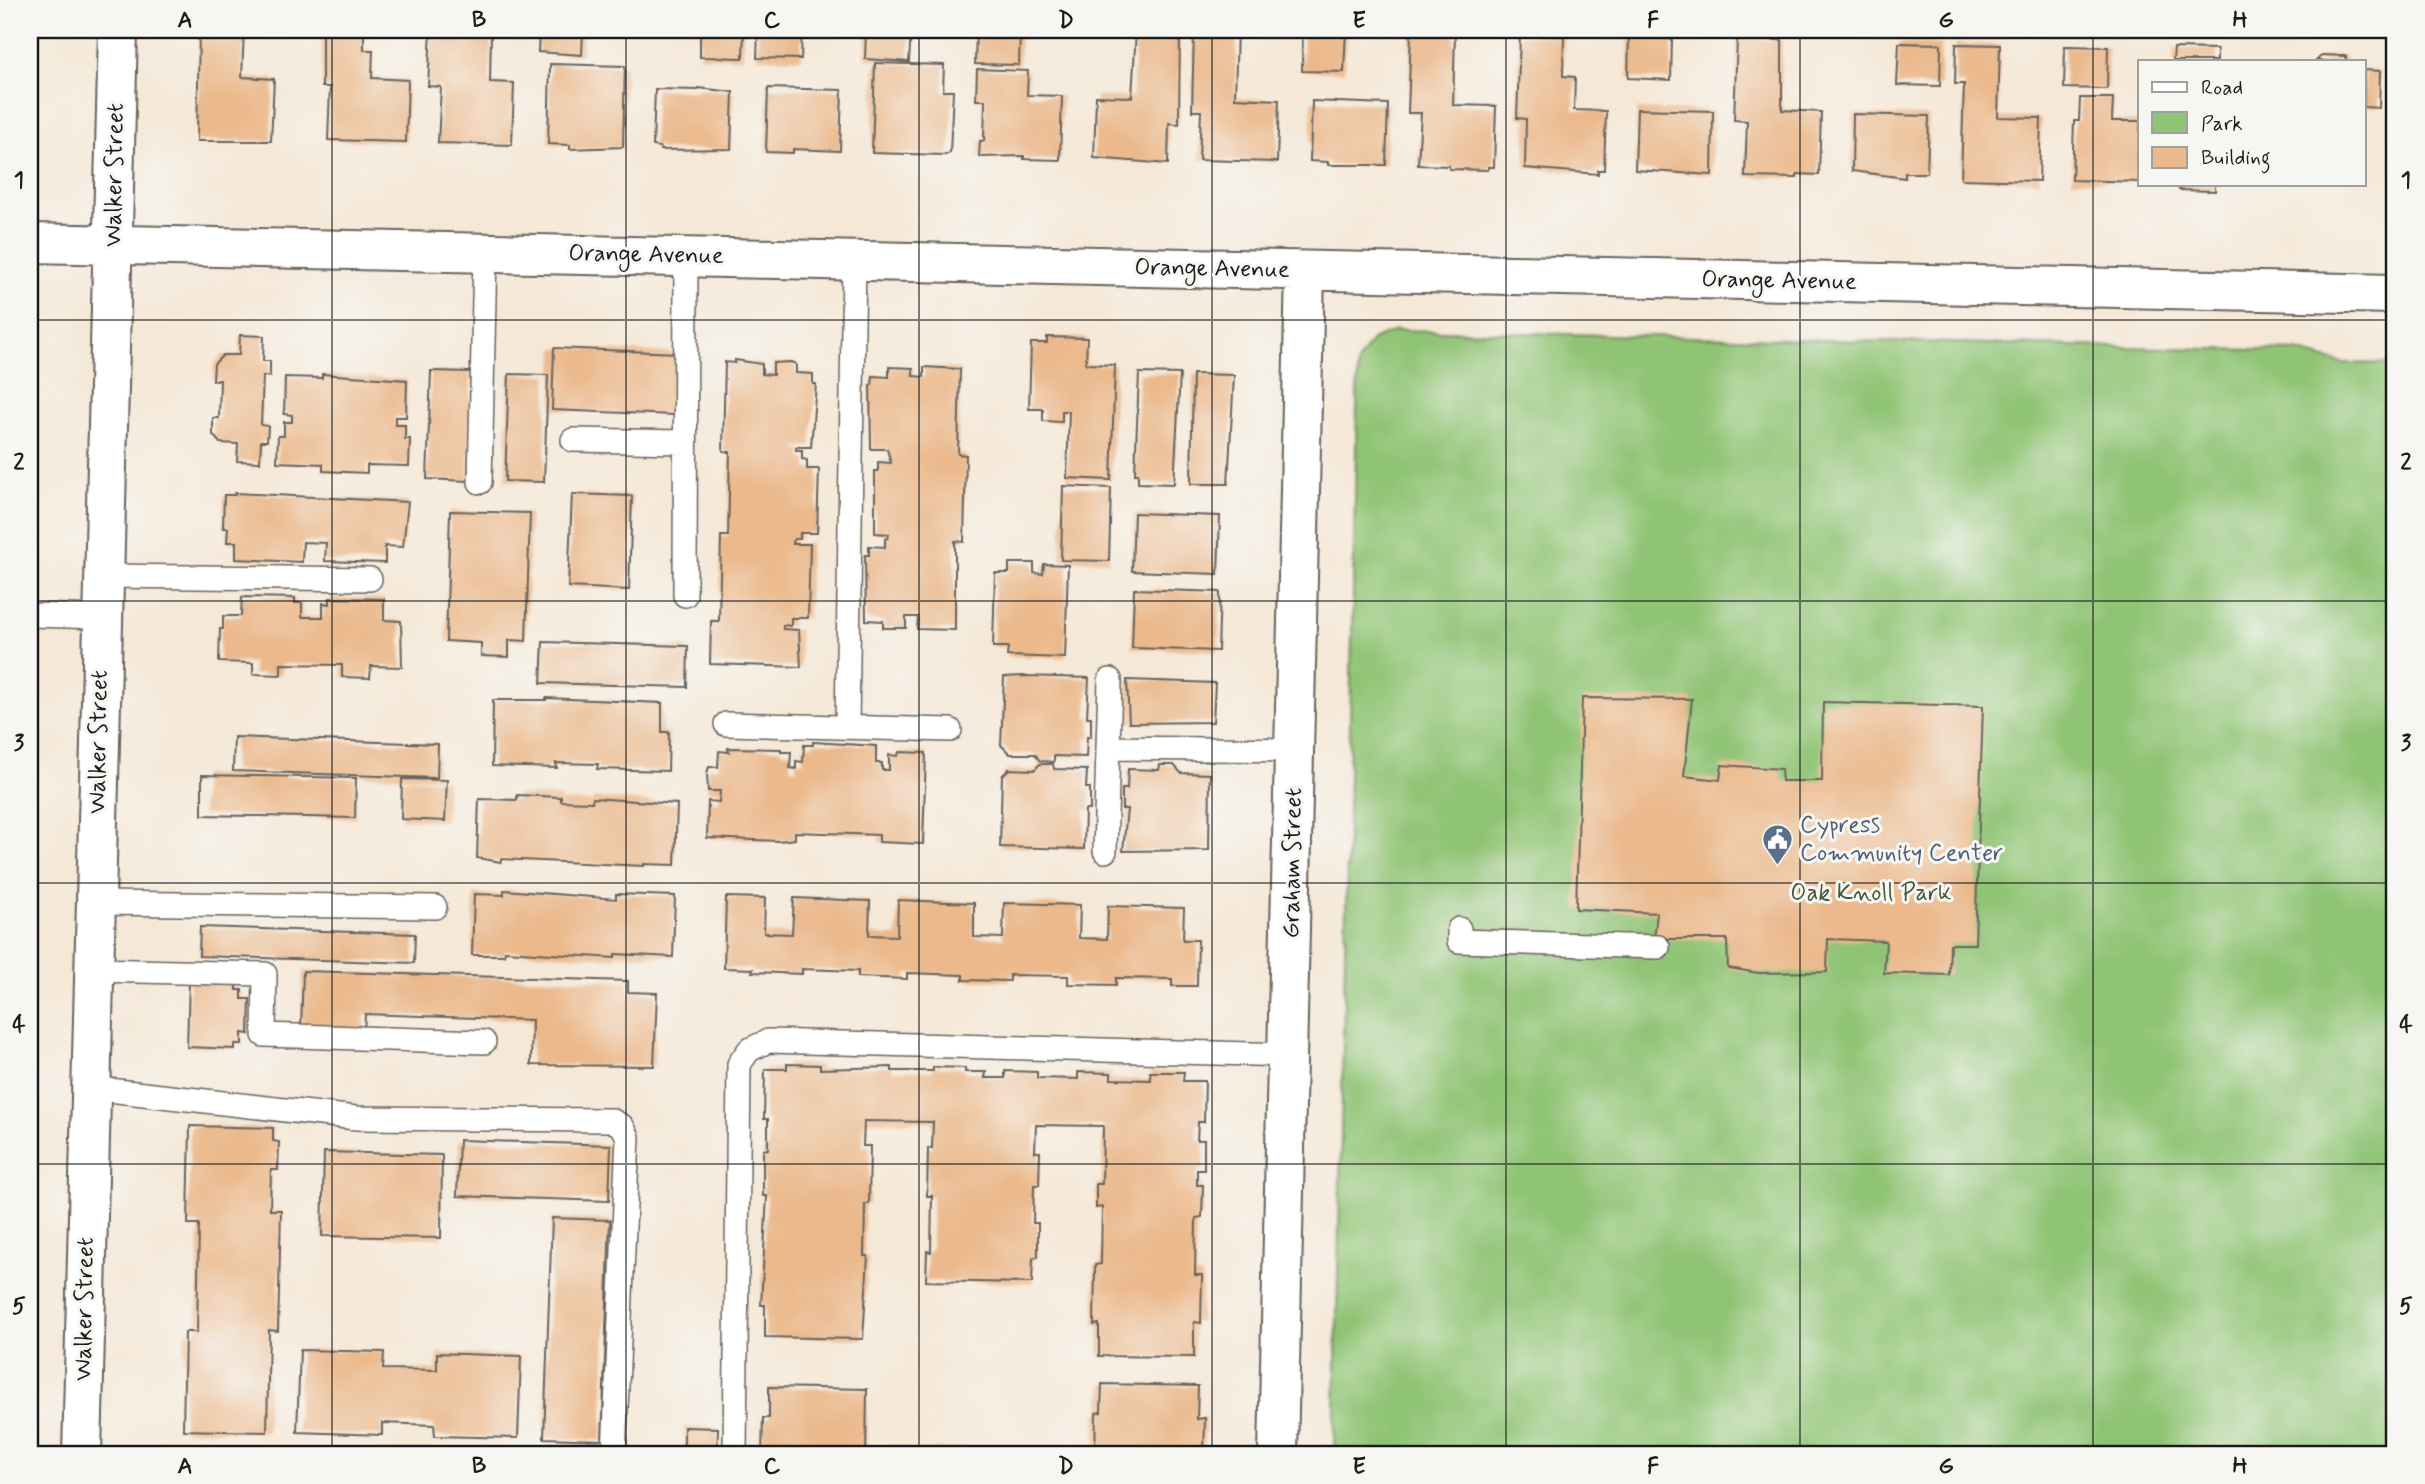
<svg xmlns="http://www.w3.org/2000/svg" width="2425" height="1484" font-family="Mynerve,sans-serif">
<style>
.green{fill:#90c475;stroke:#567048;stroke-width:2}
.building{fill:#ebb98c}
.lines{fill:none;stroke-linecap:round;stroke-linejoin:round}
.lane-casing{stroke:#68635d;stroke-width:26}
.secondary-casing{stroke:#68635d;stroke-width:42}
.lane{stroke:#fff;stroke-width:23}
.secondary{stroke:#fff;stroke-width:38}
.grid{fill:none;stroke:#1c1c1c;stroke-width:2;stroke-opacity:0.55}
.labels{text-anchor:middle;dominant-baseline:central;stroke-width:6;stroke-linejoin:round;paint-order:stroke}
.street-label{font-size:24px;fill:#1c1c1c;stroke:#f6f6f2}
.service-label{font-size:24px;fill:#4e5e75;stroke:#f6f6f2;text-anchor:start}
.park-label{font-size:24px;fill:#45573b;stroke:#f6f6f2}
.neatline{fill:none;stroke:#1c1c1c;stroke-width:2.5}
.grid-label{font-size:23px;text-anchor:middle;font-weight:bold;fill:#1c1c1c}
</style>
<rect width="100%" height="100%" fill="#f6f6f2"/>
<filter id="ink" filterUnits="userSpaceOnUse"><feTurbulence type="fractalNoise" baseFrequency=".0143" numOctaves="2"/><feDisplacementMap in="SourceGraphic" scale="14" xChannelSelector="R" yChannelSelector="G"/><feConvolveMatrix kernelMatrix="1 2 1 2 8 2 1 2 1" color-interpolation-filters="sRGB"/></filter>
<filter id="wash" filterUnits="userSpaceOnUse"><feTurbulence type="fractalNoise" baseFrequency=".00686" numOctaves="4" result="noise"/><feDisplacementMap in="SourceGraphic" scale="28" xChannelSelector="R" yChannelSelector="G"/><feGaussianBlur stdDeviation="1.57" result="paint"/><feColorMatrix in="noise" values="0 0 0 0 0 0 0 0 0 0 0 0 0 0 0 0 0 1.4 0 .05"/><feComposite in="paint" operator="in"/></filter>
<g filter="url(#wash)">
<rect width="100%" height="100%" fill="#f5e8d7"/>
<path class="green" d="M 1396,330 L 2296,351 L 2341,363 L 2395,364 L 2395,1454 L 1334,1454 L 1358,361 L 1372,340 Z"/>
<g id="blocks">
<path class="building" d="M 199,30 L 244,30 L 242,77 L 274,79 L 271,141 L 197,141 Z
M 322,30 L 364,30 L 364,50 L 373,50 L 372,78 L 408,80 L 406,142 L 328,140 L 330,87 L 322,87 Z
M 431,30 L 474,30 L 474,34 L 491,34 L 490,82 L 514,83 L 512,145 L 438,143 L 441,87 L 428,86 Z
M 539,30 L 583,30 L 582,55 L 538,52 Z
M 700,30 L 744,30 L 743,58 L 700,57 Z
M 758,30 L 802,30 L 801,59 L 757,58 Z
M 866,30 L 911,30 L 909,62 L 865,59 Z
M 976,30 L 1020,30 L 1019,65 L 975,64 Z
M 1136,30 L 1180,30 L 1179,124 L 1169,123 L 1168,164 L 1094,158 L 1096,96 L 1132,97 Z
M 1194,30 L 1237,30 L 1235,98 L 1279,100 L 1277,162 L 1199,160 L 1201,111 L 1192,111 Z
M 1303,30 L 1346,30 L 1344,72 L 1302,71 Z
M 1411,31 L 1455,33 L 1453,105 L 1496,106 L 1494,167 L 1488,167 L 1488,170 L 1449,169 L 1449,166 L 1418,165 L 1421,113 L 1408,113 Z
M 1520,35 L 1564,36 L 1563,76 L 1575,77 L 1574,110 L 1606,111 L 1604,170 L 1598,170 L 1598,174 L 1525,168 L 1526,119 L 1517,118 Z
M 1629,37 L 1672,39 L 1671,80 L 1628,78 Z
M 1737,39 L 1782,40 L 1782,110 L 1821,112 L 1819,175 L 1797,174 L 1797,178 L 1745,177 L 1747,121 L 1734,120 Z
M 1899,43 L 1941,44 L 1940,86 L 1897,85 Z
M 1956,44 L 2000,45 L 1998,117 L 2041,118 L 2039,181 L 1961,179 L 1964,84 L 1955,84 Z
M 2065,46 L 2108,47 L 2107,89 L 2064,88 Z
M 2174,48 L 2217,49 L 2217,61 L 2173,61 Z
M 2322,55 L 2346,56 L 2346,61 L 2316,61 Z
M 875,63 L 944,65 L 943,91 L 953,91 L 950,153 L 945,155 L 872,153 Z
M 550,64 L 625,66 L 623,147 L 570,149 L 570,145 L 548,144 Z
M 977,69 L 1028,71 L 1027,95 L 1062,96 L 1060,160 L 1024,159 L 1024,156 L 979,157 L 980,141 L 984,141 L 985,100 L 976,100 Z
M 2364,70 L 2380,71 L 2379,108 L 2364,107 Z
M 698,88 L 733,92 L 731,149 L 660,150 L 660,147 L 653,146 L 655,89 L 698,90 Z
M 768,88 L 842,90 L 840,151 L 793,149 L 793,153 L 766,152 Z
M 2080,98 L 2113,98 L 2112,121 L 2140,121 L 2140,182 L 2072,180 L 2074,121 L 2079,121 Z
M 1312,101 L 1388,104 L 1386,165 L 1328,165 L 1328,162 L 1310,161 Z
M 1637,109 L 1713,111 L 1712,175 L 1635,170 Z
M 1853,114 L 1929,116 L 1927,173 L 1905,173 L 1905,178 L 1852,171 Z
M 2180,184 L 2215,184 L 2215,191 L 2179,190 Z
M 240,335 L 264,336 L 263,361 L 270,361 L 270,376 L 263,376 L 261,425 L 268,426 L 267,441 L 261,441 L 260,462 L 237,461 L 238,444 L 220,443 L 213,435 L 213,418 L 219,418 L 220,380 L 213,380 L 214,364 L 223,355 L 239,355 Z
M 1047,337 L 1087,338 L 1086,364 L 1115,365 L 1111,480 L 1067,478 L 1069,411 L 1062,411 L 1062,422 L 1043,421 L 1043,409 L 1029,409 L 1031,343 L 1047,343 Z
M 554,348 L 677,353 L 675,415 L 552,410 Z
M 735,360 L 762,364 L 762,374 L 773,375 L 773,363 L 791,362 L 796,364 L 796,373 L 813,374 L 813,384 L 816,384 L 811,447 L 796,447 L 796,450 L 802,450 L 802,459 L 807,460 L 807,469 L 819,469 L 817,533 L 800,533 L 800,539 L 794,539 L 793,544 L 810,544 L 808,618 L 791,618 L 791,626 L 783,625 L 783,629 L 799,630 L 801,667 L 710,664 L 711,621 L 719,621 L 721,536 L 728,536 L 730,452 L 723,451 L 725,362 L 735,363 Z
M 889,367 L 913,368 L 913,376 L 924,377 L 924,367 L 960,369 L 958,454 L 966,455 L 964,542 L 955,541 L 955,630 L 917,629 L 918,617 L 906,617 L 906,628 L 883,628 L 883,621 L 866,620 L 865,555 L 869,555 L 869,546 L 885,547 L 885,539 L 888,538 L 889,534 L 875,533 L 875,471 L 878,471 L 878,462 L 891,463 L 887,449 L 871,449 L 870,385 L 872,385 L 873,376 L 889,377 Z
M 431,371 L 471,372 L 468,481 L 427,479 Z
M 1139,373 L 1180,374 L 1174,484 L 1138,483 L 1138,474 L 1135,474 Z
M 322,374 L 407,380 L 406,417 L 395,417 L 395,425 L 405,425 L 405,439 L 410,439 L 409,466 L 367,465 L 367,473 L 323,471 L 323,464 L 277,462 L 278,436 L 284,436 L 284,422 L 292,422 L 292,415 L 284,414 L 285,377 L 322,378 Z
M 509,374 L 548,375 L 544,482 L 505,481 Z
M 1193,374 L 1234,375 L 1228,484 L 1191,484 Z
M 1063,486 L 1111,488 L 1109,561 L 1061,560 Z
M 235,493 L 408,502 L 403,547 L 385,546 L 385,563 L 325,561 L 326,543 L 303,542 L 302,562 L 236,559 L 236,542 L 227,542 L 228,528 L 223,528 L 224,495 L 235,495 Z
M 572,494 L 632,496 L 629,590 L 568,587 Z
M 450,511 L 530,513 L 526,641 L 509,640 L 509,657 L 481,656 L 481,643 L 446,641 Z
M 1134,513 L 1220,516 L 1218,574 L 1132,571 Z
M 1009,563 L 1034,563 L 1034,573 L 1043,574 L 1044,564 L 1068,565 L 1065,658 L 1007,656 L 1008,647 L 993,647 L 995,573 L 1009,573 Z
M 1134,589 L 1220,592 L 1218,651 L 1132,648 Z
M 242,597 L 295,598 L 295,603 L 302,603 L 302,617 L 323,617 L 323,603 L 330,604 L 330,598 L 384,599 L 384,620 L 401,621 L 402,667 L 371,666 L 370,678 L 342,677 L 342,665 L 281,664 L 281,675 L 253,674 L 253,663 L 219,662 L 220,629 L 223,629 L 223,616 L 241,616 Z
M 543,642 L 688,646 L 687,687 L 541,683 Z
M 1025,676 L 1089,678 L 1087,717 L 1091,717 L 1091,737 L 1087,737 L 1086,757 L 1054,756 L 1054,762 L 1040,761 L 1035,754 L 1010,754 L 1001,745 L 1004,677 Z
M 1127,680 L 1215,683 L 1213,722 L 1129,723 Z
M 546,698 L 662,703 L 662,732 L 669,732 L 668,771 L 597,769 L 598,764 L 556,763 L 557,768 L 492,766 L 493,700 L 546,700 Z
M 1582,698 L 1692,699 L 1684,776 L 1720,780 L 1722,765 L 1781,769 L 1782,781 L 1822,781 L 1823,702 L 1983,706 L 1975,944 L 1950,944 L 1949,975 L 1884,973 L 1886,941 L 1828,939 L 1827,972 L 1759,973 L 1728,968 L 1727,939 L 1654,939 L 1657,913 L 1576,909 Z
M 234,737 L 438,744 L 437,778 L 233,771 Z
M 813,742 L 876,746 L 876,763 L 882,763 L 882,770 L 889,770 L 889,755 L 898,756 L 899,752 L 926,753 L 923,844 L 879,842 L 879,835 L 795,832 L 795,839 L 779,841 L 707,838 L 708,801 L 719,802 L 720,791 L 708,791 L 707,773 L 709,767 L 718,767 L 719,751 L 729,752 L 728,748 L 781,749 L 781,752 L 791,752 L 790,768 L 796,769 L 796,761 L 803,762 L 804,745 L 813,745 Z
M 1040,764 L 1053,764 L 1054,769 L 1087,770 L 1086,788 L 1090,788 L 1090,810 L 1085,810 L 1084,849 L 1000,847 L 1002,776 L 1009,769 L 1034,770 Z
M 1160,765 L 1174,765 L 1181,773 L 1210,774 L 1209,850 L 1123,851 L 1127,809 L 1122,809 L 1122,789 L 1127,789 L 1128,769 L 1159,770 Z
M 202,775 L 356,778 L 355,818 L 202,815 Z
M 402,779 L 447,780 L 445,821 L 401,819 Z
M 517,795 L 561,797 L 561,801 L 592,802 L 593,798 L 677,804 L 675,865 L 644,864 L 644,866 L 501,859 L 501,862 L 477,858 L 479,799 L 517,800 Z
M 504,890 L 616,899 L 616,894 L 675,896 L 673,957 L 615,954 L 615,958 L 505,951 L 504,955 L 472,955 L 474,894 L 504,895 Z
M 726,897 L 765,898 L 764,933 L 792,934 L 794,898 L 870,901 L 869,935 L 897,936 L 898,900 L 974,903 L 974,937 L 1003,938 L 1004,903 L 1080,905 L 1079,938 L 1107,939 L 1108,906 L 1184,908 L 1183,940 L 1198,940 L 1197,986 L 1172,986 L 1172,979 L 1116,978 L 1116,985 L 1068,984 L 1068,976 L 1010,975 L 1010,981 L 963,980 L 963,975 L 907,973 L 907,979 L 858,977 L 858,971 L 802,969 L 802,974 L 752,972 L 753,969 L 724,968 Z
M 200,927 L 415,934 L 414,963 L 199,956 Z
M 303,971 L 628,981 L 628,992 L 657,993 L 654,1066 L 531,1065 L 532,1020 L 365,1014 L 364,1032 L 301,1030 Z
M 189,981 L 237,983 L 237,990 L 242,990 L 242,999 L 250,999 L 249,1034 L 242,1033 L 242,1044 L 235,1044 L 235,1049 L 187,1047 Z
M 787,1064 L 820,1065 L 820,1069 L 892,1067 L 892,1071 L 933,1071 L 933,1067 L 965,1068 L 965,1072 L 986,1072 L 985,1078 L 1005,1078 L 1005,1071 L 1037,1072 L 1037,1078 L 1078,1079 L 1078,1072 L 1111,1073 L 1111,1079 L 1151,1080 L 1150,1072 L 1184,1072 L 1183,1081 L 1205,1081 L 1204,1122 L 1198,1122 L 1197,1140 L 1204,1140 L 1204,1170 L 1197,1170 L 1197,1185 L 1203,1185 L 1202,1217 L 1196,1218 L 1195,1275 L 1202,1275 L 1201,1323 L 1194,1322 L 1194,1357 L 1099,1356 L 1099,1324 L 1094,1325 L 1095,1265 L 1101,1264 L 1102,1207 L 1096,1208 L 1096,1184 L 1102,1184 L 1103,1126 L 1036,1125 L 1035,1152 L 1040,1152 L 1039,1185 L 1034,1185 L 1033,1223 L 1038,1223 L 1038,1257 L 1033,1258 L 1032,1283 L 926,1281 L 927,1251 L 931,1252 L 932,1196 L 927,1196 L 928,1148 L 932,1148 L 933,1122 L 864,1121 L 863,1146 L 870,1146 L 869,1204 L 865,1204 L 864,1256 L 868,1256 L 863,1339 L 765,1337 L 765,1305 L 761,1305 L 767,1196 L 763,1196 L 763,1150 L 768,1149 L 768,1119 L 764,1119 L 765,1069 L 787,1069 Z
M 190,1126 L 273,1128 L 273,1141 L 279,1142 L 278,1170 L 271,1170 L 270,1210 L 281,1210 L 278,1331 L 269,1330 L 267,1432 L 183,1430 L 185,1332 L 197,1332 L 199,1224 L 188,1224 Z
M 459,1140 L 611,1145 L 609,1201 L 457,1196 Z
M 324,1152 L 442,1155 L 441,1238 L 322,1236 Z
M 552,1218 L 610,1220 L 602,1440 L 544,1438 Z
M 300,1350 L 384,1352 L 383,1369 L 437,1370 L 437,1353 L 521,1356 L 518,1438 L 435,1436 L 434,1425 L 382,1423 L 382,1435 L 297,1432 Z
M 1102,1384 L 1198,1386 L 1197,1419 L 1205,1418 L 1204,1454 L 1095,1454 L 1096,1413 L 1101,1412 Z
M 769,1387 L 867,1389 L 866,1454 L 762,1454 L 763,1418 L 769,1418 Z
M 684,1427 L 718,1428 L 717,1454 L 684,1454 Z
M 933,1449 L 1035,1451 L 1035,1454 L 933,1454 Z"/>
</g>
</g>
<g filter="url(#ink)">
<use href="#blocks" fill-opacity="0" stroke="#68635d" stroke-width="2"/>
<g class="lines">
<defs>
<path id="lane" d="M 573,440 L 685,442
M 480,482 L 485,252
M 103,576 L 370,579
M 685,595 L 686,256
M 30,615 L 102,617
M 726,724 L 950,730
M 847,727 L 854,260
M 1108,748 L 1295,750
M 1105,851 L 1110,680
M 95,903 L 435,907
M 1459,929 L 1459,941 L 1658,947
M 94,970 L 265,974 L 264,1035 L 484,1042
M 91,1088 L 356,1118 L 611,1120 L 622,1126 L 628,1137 L 614,1454
M 735,1454 L 739,1064 L 749,1050 L 768,1041 L 1288,1055"/>
<path id="secondary" d="M 30,243 L 2395,294
M 82,1454 L 118,30
M 1278,1454 L 1305,271"/>
</defs>
<use href="#lane" class="lane-casing"/>
<use href="#secondary" class="secondary-casing"/>
<use href="#lane" class="lane"/>
<use href="#secondary" class="secondary"/>
</g>
</g>
<path class="grid" d="M 332,30 L 332,1454M 626,30 L 626,1454M 919,30 L 919,1454M 1212,30 L 1212,1454M 1506,30 L 1506,1454M 1800,30 L 1800,1454M 2093,30 L 2093,1454M 30,320 L 2395,320M 30,601 L 2395,601M 30,883 L 2395,883M 30,1164 L 2395,1164"/>
<defs>
<symbol id="civic-pin" viewBox="-11 -11 22 30"><path d="M0 17L-7.5 6A9.5 9.5 0 1 1 7.5 6Z" fill="#5c6f8a" stroke="#f6f6f2"/><path d="M-.6-6.5H3V-4.5H.6V-3L4-1V1h2V6H-6V1h2V-1L-.6-3ZM-1.2 2.5V6h2.4V2.5Z" fill="#fff"/></symbol>
</defs>
<g fill-rule="evenodd">
<use href="#civic-pin" x="1760" y="822" width="35" height="47"/>
</g>
<g class="labels">
<g class="street-label">
<text transform="translate(115 175) rotate(-89)">Walker Street</text>
<text transform="translate(646 255) rotate(1)">Orange Avenue</text>
<text transform="translate(1212 269) rotate(1)">Orange Avenue</text>
<text transform="translate(1779 281) rotate(1)">Orange Avenue</text>
<text transform="translate(99 742) rotate(-89)">Walker Street</text>
<text transform="translate(1293 863) rotate(-89)">Graham Street</text>
<text transform="translate(85 1309) rotate(-89)">Walker Street</text>
</g>
<g class="service-label">
<text x="1800" y="825">Cypress<tspan x="1800" dy="28">Community Center</tspan></text>
</g>
<g class="park-label">
<text x="1871" y="893">Oak Knoll Park</text>
</g>
</g>
<rect width="2425" height="1484" fill="none" stroke="#f6f6f2" stroke-width="77"/>
<rect x="2138" y="60" width="228" height="126" fill="#f6f6f2" stroke="#9f9f9c" stroke-width="2"/>
<rect x="2152" y="82" width="35" height="10" fill="#ffffff" stroke="#9f9f9c" stroke-width="2"/>
<text x="2201" y="94" font-size="21" fill="#1c1c1c">Road</text>
<rect x="2152" y="112" width="35" height="21" fill="#90c475" stroke="#9f9f9c" stroke-width="2"/>
<text x="2201" y="130" font-size="21" fill="#1c1c1c">Park</text>
<rect x="2152" y="147" width="35" height="21" fill="#ebb98c" stroke="#9f9f9c" stroke-width="2"/>
<text x="2201" y="164" font-size="21" fill="#1c1c1c">Building</text>
<rect x="38" y="38" width="2348" height="1408" class="neatline"/>
<g class="grid-label">
<text x="185" y="27">A</text>
<text x="479" y="27">B</text>
<text x="772" y="27">C</text>
<text x="1066" y="27">D</text>
<text x="1359" y="27">E</text>
<text x="1653" y="27">F</text>
<text x="1946" y="27">G</text>
<text x="2240" y="27">H</text>
<text x="19" y="187">1</text>
<text x="2406" y="187">1</text>
<text x="19" y="469">2</text>
<text x="2406" y="469">2</text>
<text x="19" y="750">3</text>
<text x="2406" y="750">3</text>
<text x="19" y="1031">4</text>
<text x="2406" y="1031">4</text>
<text x="19" y="1313">5</text>
<text x="2406" y="1313">5</text>
<text x="185" y="1473">A</text>
<text x="479" y="1473">B</text>
<text x="772" y="1473">C</text>
<text x="1066" y="1473">D</text>
<text x="1359" y="1473">E</text>
<text x="1653" y="1473">F</text>
<text x="1946" y="1473">G</text>
<text x="2240" y="1473">H</text>
</g>
</svg>
